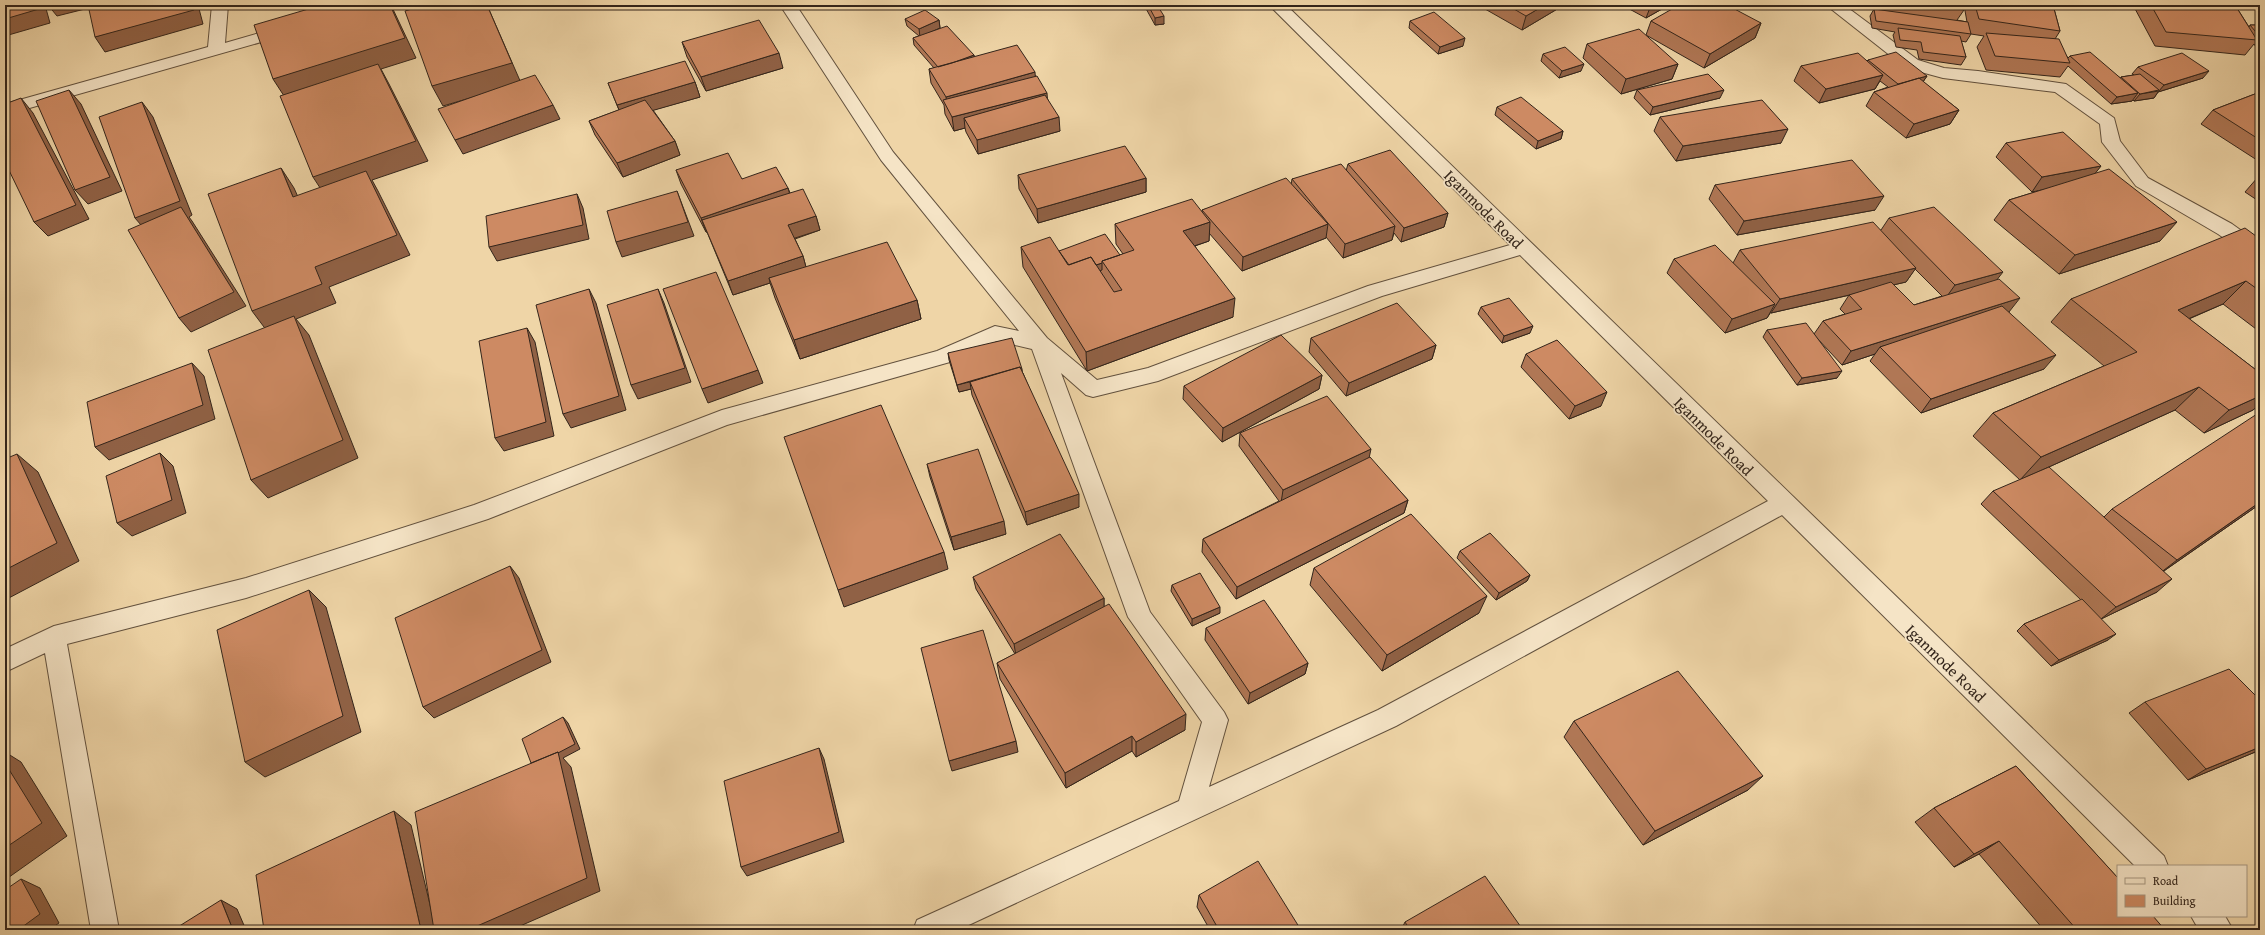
<svg xmlns="http://www.w3.org/2000/svg" width="2265" height="935" font-family="'Gentium Book Plus',serif">
<style>
.lines{fill:none;stroke-linecap:round;stroke-linejoin:round}
.minor-casing{stroke:#62513e;stroke-width:2}
.minor{fill:#f5e4c6;fill-rule:evenodd}
.wall{fill:#b07755;stroke:#33251b;fill-rule:evenodd}
.shaded-wall{fill:#906145;stroke:#33251b}
.building{fill:#cd8a63;stroke:#33251b}
.labels{text-anchor:middle;dominant-baseline:central;stroke-width:3.5;stroke-linejoin:round;paint-order:stroke}
.street-label{font-size:16px;fill:#33251b;stroke:#f5e4c6}
</style>
<rect width="100%" height="100%" fill="#efd5a7"/>
<filter id="stains"><feTurbulence type="fractalNoise" baseFrequency=".005" numOctaves="4"/><feColorMatrix values="0 0 0 0 .2 0 0 0 0 .09 0 0 0 0 .02 0 0 0 .5 -.17"/></filter>
<radialGradient id="worn" r=".72"><stop offset=".6" stop-color="#630" stop-opacity="0"/><stop offset="1" stop-color="#630" stop-opacity=".3"/></radialGradient>
<g class="lines">
<defs>
<path id="minor" d="M 212,5 L 228,5 L 225,43 L 287,25 L 293,27 L 295,30 L 293,33 L 5,115 L 5,104 L 208,47 Z
M 780,5 L 796,5 L 893,152 L 1047,338 L 1097,380 L 1148,368 L 1368,286 L 1510,245 L 1269,5 L 1286,5 L 2164,856 L 2168,866 L 2135,866 L 1782,515 L 1396,726 L 958,930 L 913,930 L 917,920 L 1179,801 L 1202,722 L 1128,617 L 1032,349 L 997,341 L 950,362 L 727,425 L 488,519 L 246,598 L 67,644 L 119,930 L 91,930 L 45,653 L 5,672 L 5,649 L 54,626 L 246,578 L 474,505 L 722,410 L 937,351 L 995,326 L 1019,331 L 881,160 ZM 1520,255 L 1768,501 L 1378,710 L 1209,787 L 1228,720 L 1224,712 L 1150,612 L 1061,373 L 1086,395 L 1093,397 L 1158,381 L 1382,296 Z
M 1826,5 L 1844,5 L 1918,60 L 1944,68 L 1978,71 L 2066,84 L 2114,118 L 2120,141 L 2148,178 L 2232,224 L 2260,244 L 2260,260 L 2253,258 L 2218,234 L 2136,186 L 2102,142 L 2100,124 L 2055,92 L 1943,78 L 1906,68 Z
M 2191,916 L 2225,916 L 2233,930 L 2199,930 Z"/>
</defs>
<use href="#minor" class="minor-casing"/>
<use href="#minor" class="minor"/>
</g>
<path class="wall" d="M 1144,5 L 1157,5 L 1164,24 L 1155,25 Z
M 1478,5 L 1564,5 L 1522,30 Z
M 1622,5 L 1669,5 L 1646,18 Z
M 1874,5 L 1962,5 L 1964,10 L 1957,20 L 1967,22 L 1964,5 L 2053,5 L 2060,31 L 2055,39 L 2068,58 L 2070,56 L 2121,78 L 2121,77 L 2134,75 L 2132,74 L 2138,67 L 2203,78 L 2158,92 L 2154,98 L 2134,101 L 2133,100 L 2132,101 L 2111,104 L 2068,66 L 2060,77 L 1986,70 L 1977,47 L 1984,36 L 1971,34 L 1966,42 L 1961,41 L 1966,57 L 1961,65 L 1919,59 L 1917,50 L 1896,47 L 1893,35 L 1895,32 L 1872,28 L 1870,16 L 1874,9 Z
M 2133,5 L 2235,5 L 2249,27 L 2250,25 L 2260,25 L 2260,47 L 2256,47 L 2254,44 L 2245,55 L 2155,46 Z
M 1719,8 L 1761,23 L 1755,38 L 1704,68 L 1646,35 L 1651,21 Z
M 905,19 L 939,20 L 940,28 L 934,30 L 974,55 L 974,57 L 1036,76 L 1048,100 L 1060,131 L 978,154 L 966,132 L 965,128 L 954,131 L 945,114 L 944,105 L 931,83 L 929,69 L 934,68 L 914,45 L 913,38 L 919,36 L 907,26 Z
M 1410,21 L 1463,46 L 1438,54 L 1409,28 Z
M 682,42 L 783,68 L 706,91 L 687,57 Z
M 1587,44 L 1678,64 L 1672,79 L 1621,94 L 1583,58 Z
M 1543,54 L 1581,71 L 1559,78 L 1541,61 Z
M 1868,60 L 1927,76 L 1923,82 L 1959,110 L 1950,124 L 1906,138 L 1866,106 L 1874,92 L 1888,87 L 1880,81 L 1875,89 L 1819,103 L 1794,81 L 1801,66 L 1867,61 Z
M 695,82 L 700,97 L 653,110 L 675,141 L 680,155 L 623,177 L 595,135 L 589,121 L 619,110 L 608,83 Z
M 1637,90 L 1720,98 L 1650,115 L 1634,98 Z
M 2260,92 L 2260,162 L 2201,124 L 2213,110 Z
M 1497,107 L 1563,131 L 1561,139 L 1536,149 L 1495,115 Z
M 1660,117 L 1781,143 L 1676,161 L 1654,131 Z
M 2006,143 L 2101,166 L 2094,174 L 2160,241 L 2059,274 L 1994,220 L 2009,200 L 2045,189 L 2032,192 L 1996,157 Z
M 1348,164 L 1448,213 L 1444,227 L 1401,242 L 1394,233 L 1392,240 L 1343,258 L 1326,237 L 1326,238 L 1242,271 L 1209,233 L 1209,241 L 1195,246 L 1233,317 L 1087,371 L 1023,267 L 1021,247 L 1059,251 L 1120,255 L 1123,254 L 1116,244 L 1115,224 L 1202,212 L 1202,210 L 1291,185 L 1292,179 L 1346,171 Z
M 676,170 L 742,179 L 788,188 L 790,193 L 816,216 L 820,230 L 795,239 L 803,256 L 806,267 L 917,300 L 921,319 L 800,359 L 775,298 L 770,283 L 733,295 L 707,232 L 706,232 L 681,184 Z
M 1018,175 L 1146,178 L 1146,192 L 1038,223 L 1019,189 Z
M 2258,177 L 2260,177 L 2260,202 L 2245,192 Z
M 1715,185 L 1875,210 L 1737,235 L 1709,199 Z
M 1889,218 L 1997,279 L 2009,312 L 2044,369 L 1921,413 L 1870,361 L 1875,354 L 1842,365 L 1816,337 L 1837,378 L 1797,385 L 1763,337 L 1767,330 L 1814,334 L 1823,321 L 1845,314 L 1840,309 L 1849,295 L 1850,295 L 1771,313 L 1771,312 L 1767,318 L 1725,333 L 1667,273 L 1674,259 L 1733,263 L 1740,250 L 1881,230 ZM 1915,269 L 1942,296 L 1914,305 L 1893,285 L 1906,282 Z
M 2260,239 L 2260,332 L 2223,304 L 2189,319 L 2260,373 L 2260,404 L 2253,410 L 2204,433 L 2175,410 L 2020,480 L 1973,436 L 1993,413 L 2104,366 L 2051,322 L 2071,299 Z
M 1481,307 L 1530,333 L 1502,343 L 1478,314 Z
M 1311,338 L 1436,345 L 1432,359 L 1346,396 L 1309,352 Z
M 948,353 L 1023,373 L 1079,507 L 1027,525 L 972,395 L 971,389 L 959,392 L 949,360 Z
M 1526,354 L 1601,406 L 1569,419 L 1521,367 Z
M 1322,375 L 1319,389 L 1222,442 L 1183,399 L 1184,386 Z
M 1240,433 L 1369,458 L 1408,500 L 1404,513 L 1236,599 L 1202,552 L 1203,539 L 1279,501 L 1239,446 Z
M 927,464 L 1006,534 L 954,550 L 930,477 Z
M 1993,491 L 2104,517 L 2112,509 L 2260,504 L 2164,571 L 2157,592 L 2101,619 L 2108,640 L 2051,666 L 2017,631 L 2024,624 L 2081,600 L 1981,504 Z
M 1460,551 L 1530,575 L 1527,581 L 1496,600 L 1457,558 Z
M 1314,568 L 1479,613 L 1382,671 L 1310,585 Z
M 973,577 L 1104,598 L 1104,607 L 1185,730 L 1136,757 L 1132,751 L 1066,788 L 1000,679 L 997,663 L 1015,654 L 976,589 Z
M 1172,585 L 1220,613 L 1192,626 L 1171,591 Z
M 1206,628 L 1308,663 L 1305,674 L 1248,704 L 1205,640 Z
M 2145,702 L 2260,750 L 2188,780 L 2129,713 Z
M 1574,721 L 1748,790 L 1643,845 L 1564,737 Z
M 2016,766 L 2165,930 L 2044,930 L 1979,854 L 1954,867 L 1915,822 L 1934,808 Z
M 1199,895 L 1301,930 L 1210,930 L 1197,907 Z
M 1405,922 L 1523,930 L 1401,930 Z"/>
<path class="shaded-wall" d="M 38,5 L 45,5 L 50,23 L 5,36 L 5,19 Z
M 48,5 L 101,5 L 57,16 Z
M 193,5 L 198,5 L 203,24 L 105,52 L 95,37 Z
M 390,5 L 391,5 L 416,58 L 381,69 L 389,84 L 428,161 L 372,180 L 378,191 L 410,255 L 329,287 L 336,303 L 296,319 L 309,335 L 358,458 L 268,498 L 251,480 L 267,331 L 252,311 L 315,267 L 326,197 L 313,177 L 286,99 L 273,79 Z
M 487,5 L 521,83 L 443,106 L 432,86 Z
M 1545,5 L 1564,5 L 1522,30 L 1526,16 Z
M 1651,5 L 1669,5 L 1646,18 Z
M 1164,16 L 1164,24 L 1155,25 L 1155,18 Z
M 939,20 L 940,28 L 920,37 L 919,29 Z
M 1761,23 L 1755,38 L 1704,68 L 1710,54 Z
M 1465,38 L 1463,46 L 1438,54 L 1440,47 Z
M 779,53 L 783,68 L 706,91 L 701,77 Z
M 974,55 L 974,63 L 939,68 Z
M 1584,64 L 1581,71 L 1559,78 L 1562,71 Z
M 1678,64 L 1672,79 L 1621,94 L 1626,79 Z
M 2209,71 L 2203,78 L 2158,92 L 2154,98 L 2134,101 L 2140,94 L 2159,91 L 2164,85 Z
M 1035,72 L 1036,87 L 947,107 L 946,97 Z
M 1883,75 L 1875,89 L 1819,103 L 1826,89 Z
M 1927,76 L 1922,83 L 1893,91 L 1898,84 Z
M 695,82 L 700,97 L 623,119 L 617,105 Z
M 69,90 L 81,104 L 122,191 L 88,204 L 75,190 Z
M 1724,90 L 1720,98 L 1650,115 L 1653,107 Z
M 1047,93 L 1048,107 L 964,118 L 965,128 L 954,131 L 952,117 Z
M 2138,93 L 2132,101 L 2111,104 L 2117,97 Z
M 21,98 L 33,113 L 89,219 L 48,236 L 34,222 Z
M 142,102 L 153,117 L 192,215 L 189,217 L 192,221 L 246,306 L 191,332 L 179,318 L 147,232 L 135,218 Z
M 553,105 L 560,119 L 463,154 L 455,140 Z
M 1959,110 L 1950,124 L 1906,138 L 1914,124 Z
M 1059,117 L 1060,131 L 978,154 L 977,140 Z
M 1788,129 L 1781,143 L 1676,161 L 1683,146 Z
M 1563,131 L 1561,139 L 1536,149 L 1538,141 Z
M 675,141 L 680,155 L 623,177 L 617,163 Z
M 2101,166 L 2090,180 L 2032,192 L 2042,177 Z
M 281,168 L 294,188 L 307,217 L 293,197 Z
M 1146,178 L 1146,192 L 1038,223 L 1037,209 Z
M 788,188 L 792,202 L 702,220 L 707,232 L 706,232 L 701,218 Z
M 677,191 L 694,236 L 622,257 L 616,242 Z
M 577,194 L 583,208 L 589,239 L 497,261 L 489,247 Z
M 1884,196 L 1875,210 L 1737,235 L 1744,221 Z
M 1448,213 L 1444,227 L 1401,242 L 1404,228 Z
M 816,216 L 820,230 L 792,239 L 788,225 Z
M 1210,222 L 1209,241 L 1182,250 L 1183,231 Z
M 2177,222 L 2160,241 L 2059,274 L 2075,255 Z
M 1328,224 L 1326,238 L 1242,271 L 1243,257 Z
M 1395,226 L 1392,240 L 1343,258 L 1345,244 Z
M 803,256 L 807,271 L 769,278 L 770,283 L 733,295 L 728,281 Z
M 1102,263 L 1102,270 L 1075,281 L 1075,273 Z
M 1916,268 L 1906,282 L 1771,313 L 1780,299 Z
M 2003,272 L 1992,286 L 1945,299 L 1955,285 Z
M 2246,281 L 2223,304 L 2155,333 L 2178,310 Z
M 589,289 L 596,303 L 626,410 L 571,428 L 563,414 Z
M 658,289 L 664,303 L 691,382 L 638,399 L 631,385 Z
M 1235,298 L 1233,317 L 1087,371 L 1086,352 Z
M 2020,298 L 2009,312 L 1880,347 L 1875,354 L 1842,365 L 1851,351 Z
M 917,300 L 921,319 L 800,359 L 794,340 Z
M 1775,304 L 1767,318 L 1725,333 L 1732,319 Z
M 1533,326 L 1530,333 L 1502,343 L 1504,336 Z
M 527,328 L 535,342 L 554,436 L 504,451 L 495,438 Z
M 1436,345 L 1432,359 L 1346,396 L 1349,383 Z
M 2056,355 L 2044,369 L 1921,413 L 1931,399 Z
M 192,363 L 204,376 L 215,419 L 109,460 L 95,447 Z
M 1022,369 L 1023,376 L 970,382 L 971,389 L 959,392 L 957,385 Z
M 758,370 L 763,383 L 708,403 L 702,389 Z
M 1842,371 L 1837,378 L 1797,385 L 1802,378 Z
M 1322,375 L 1319,389 L 1222,442 L 1223,428 Z
M 2199,387 L 2175,410 L 2020,480 L 2041,457 Z
M 1607,392 L 1601,406 L 1569,419 L 1575,406 Z
M 2260,396 L 2260,404 L 2253,410 L 2204,433 L 2229,410 Z
M 1371,449 L 1368,463 L 1281,503 L 1283,490 Z
M 160,453 L 173,466 L 186,513 L 132,536 L 117,523 Z
M 17,454 L 38,472 L 79,561 L 5,600 L 5,570 Z
M 1079,494 L 1079,507 L 1027,525 L 1025,512 Z
M 1408,500 L 1404,513 L 1236,599 L 1237,587 Z
M 2260,502 L 2260,504 L 2155,577 L 2177,560 Z
M 1004,521 L 1006,534 L 954,550 L 951,537 Z
M 944,552 L 948,569 L 844,607 L 838,590 Z
M 510,566 L 519,578 L 551,662 L 434,718 L 423,707 Z
M 1530,575 L 1527,581 L 1496,600 L 1499,593 Z
M 2172,579 L 2157,592 L 2101,619 L 2116,607 Z
M 309,590 L 326,607 L 361,732 L 265,777 L 245,762 Z
M 1487,596 L 1479,613 L 1382,671 L 1387,655 Z
M 1104,598 L 1104,610 L 1016,656 L 1014,644 Z
M 1220,607 L 1220,613 L 1192,626 L 1192,619 Z
M 2116,634 L 2108,640 L 2051,666 L 2059,660 Z
M 1308,663 L 1305,674 L 1248,704 L 1250,693 Z
M 1186,714 L 1185,730 L 1136,757 L 1136,742 Z
M 563,717 L 568,723 L 580,749 L 563,758 L 571,767 L 600,891 L 511,930 L 468,930 Z
M 1132,736 L 1132,751 L 1066,788 L 1065,773 Z
M 1016,741 L 1018,752 L 952,771 L 949,761 Z
M 2260,747 L 2260,750 L 2188,780 L 2206,769 Z
M 819,748 L 824,759 L 844,842 L 747,876 L 741,867 Z
M 5,752 L 21,762 L 67,836 L 5,880 Z
M 1763,776 L 1748,790 L 1643,845 L 1655,831 Z
M 394,811 L 411,825 L 436,930 L 421,930 Z
M 1999,841 L 1979,854 L 1954,867 L 1974,854 Z
M 21,879 L 40,888 L 59,923 L 49,930 L 18,930 Z
M 221,900 L 237,909 L 246,930 L 233,930 Z"/>
<path class="building" d="M 5,5 L 38,5 L 39,9 L 5,19 Z
M 88,5 L 193,5 L 194,10 L 95,37 Z
M 322,5 L 390,5 L 405,38 L 273,79 L 254,25 Z
M 426,5 L 487,5 L 512,63 L 432,86 L 405,11 Z
M 1148,5 L 1157,5 L 1164,16 L 1155,18 Z
M 1507,5 L 1545,5 L 1526,16 Z
M 1679,5 L 1713,5 L 1719,8 L 1724,5 L 1727,5 L 1761,23 L 1710,54 L 1651,21 Z
M 1925,5 L 1962,5 L 1964,10 Z
M 1975,5 L 2053,5 L 2060,31 L 1979,19 Z
M 2151,5 L 2235,5 L 2257,40 L 2166,32 Z
M 1874,9 L 1968,22 L 1971,34 L 1876,21 Z
M 925,10 L 939,20 L 919,29 L 905,19 Z
M 1434,12 L 1465,38 L 1440,47 L 1410,21 Z
M 759,20 L 779,53 L 701,77 L 682,42 Z
M 2250,25 L 2260,25 L 2260,37 Z
M 947,26 L 974,55 L 952,63 L 938,67 L 913,38 Z
M 1898,28 L 1960,36 L 1966,57 L 1923,52 L 1921,42 L 1900,40 Z
M 1639,29 L 1678,64 L 1626,79 L 1587,44 Z
M 1986,33 L 2059,39 L 2070,63 L 1995,56 Z
M 1017,45 L 1035,72 L 946,97 L 929,69 Z
M 1565,47 L 1584,64 L 1562,71 L 1543,54 Z
M 1896,52 L 1927,76 L 1898,84 L 1868,60 Z
M 2090,52 L 2138,93 L 2117,97 L 2070,56 Z
M 1858,53 L 1883,75 L 1826,89 L 1801,66 Z
M 2182,53 L 2209,71 L 2164,85 L 2138,67 Z
M 685,61 L 695,82 L 617,105 L 608,83 Z
M 378,64 L 416,141 L 313,177 L 280,96 Z
M 1708,74 L 1724,90 L 1653,107 L 1637,90 Z
M 2140,74 L 2159,90 L 2140,94 L 2121,77 Z
M 535,75 L 553,105 L 455,140 L 438,109 Z
M 1037,76 L 1047,93 L 952,117 L 943,100 Z
M 1919,78 L 1959,110 L 1914,124 L 1874,92 Z
M 69,90 L 110,177 L 75,190 L 36,101 Z
M 2260,92 L 2260,140 L 2213,110 Z
M 1045,95 L 1059,117 L 977,140 L 964,118 Z
M 1521,97 L 1563,131 L 1538,141 L 1497,107 Z
M 21,98 L 76,205 L 34,222 L 5,162 L 5,104 Z
M 645,100 L 675,141 L 617,163 L 589,121 Z
M 1762,100 L 1788,129 L 1683,146 L 1660,117 Z
M 142,102 L 180,201 L 135,218 L 99,117 Z
M 2063,132 L 2101,166 L 2042,177 L 2006,143 Z
M 1125,146 L 1146,178 L 1037,209 L 1018,175 Z
M 1390,150 L 1448,213 L 1404,228 L 1348,164 Z
M 728,153 L 742,179 L 776,167 L 788,188 L 701,218 L 676,170 Z
M 1852,160 L 1884,196 L 1744,221 L 1715,185 Z
M 1341,164 L 1395,226 L 1345,244 L 1292,179 Z
M 281,168 L 293,197 L 366,171 L 397,235 L 315,267 L 322,284 L 252,311 L 208,194 Z
M 2109,169 L 2177,222 L 2075,255 L 2009,200 Z
M 1286,178 L 1328,224 L 1243,257 L 1202,210 Z
M 803,189 L 816,216 L 788,225 L 803,256 L 728,281 L 702,220 Z
M 677,191 L 688,222 L 616,242 L 607,211 Z
M 577,194 L 583,225 L 489,247 L 486,216 Z
M 1192,199 L 1210,222 L 1183,231 L 1235,298 L 1086,352 L 1021,247 L 1050,237 L 1068,265 L 1091,257 L 1114,292 L 1122,290 L 1102,261 L 1134,250 L 1115,224 Z
M 181,207 L 234,292 L 179,318 L 128,230 Z
M 1934,207 L 2003,272 L 1955,285 L 1889,218 Z
M 1873,222 L 1916,268 L 1780,299 L 1740,250 Z
M 2245,228 L 2260,239 L 2260,291 L 2246,281 L 2178,310 L 2260,373 L 2260,396 L 2229,410 L 2199,387 L 2041,457 L 1993,413 L 2137,352 L 2071,299 Z
M 1105,234 L 1120,255 L 1102,261 L 1102,263 L 1096,265 L 1091,257 L 1069,265 L 1059,251 Z
M 887,242 L 917,300 L 794,340 L 769,278 Z
M 1715,245 L 1775,304 L 1732,319 L 1674,259 Z
M 716,272 L 758,370 L 702,389 L 663,289 Z
M 1999,279 L 2020,298 L 1851,351 L 1823,321 L 1862,309 L 1849,295 L 1891,282 L 1914,305 Z
M 589,289 L 619,396 L 563,414 L 536,305 Z
M 658,289 L 685,368 L 631,385 L 607,305 Z
M 1509,298 L 1533,326 L 1504,336 L 1481,307 Z
M 1397,303 L 1436,345 L 1349,383 L 1311,338 Z
M 2002,306 L 2056,355 L 1931,399 L 1880,347 Z
M 294,316 L 343,440 L 251,480 L 208,350 Z
M 1806,323 L 1842,371 L 1802,378 L 1767,330 Z
M 527,328 L 546,422 L 495,438 L 479,341 Z
M 1281,335 L 1322,375 L 1223,428 L 1184,386 Z
M 1012,338 L 1022,369 L 1021,369 L 1020,367 L 974,380 L 957,385 L 948,353 Z
M 1557,340 L 1607,392 L 1575,406 L 1526,354 Z
M 192,363 L 203,405 L 95,447 L 87,402 Z
M 1020,367 L 1079,494 L 1025,512 L 970,382 Z
M 1327,396 L 1371,449 L 1283,490 L 1240,433 Z
M 881,405 L 944,552 L 838,590 L 784,437 Z
M 2260,412 L 2260,502 L 2177,560 L 2112,509 Z
M 978,449 L 1004,521 L 951,537 L 927,464 Z
M 160,453 L 172,500 L 117,523 L 106,476 Z
M 17,454 L 57,543 L 5,570 L 5,459 Z
M 1370,457 L 1408,500 L 1237,587 L 1203,539 Z
M 2049,467 L 2172,579 L 2116,607 L 1993,491 Z
M 1411,514 L 1487,596 L 1387,655 L 1314,568 Z
M 1490,533 L 1530,575 L 1499,593 L 1460,551 Z
M 1060,534 L 1104,598 L 1014,644 L 973,577 Z
M 510,566 L 542,650 L 423,707 L 395,618 Z
M 1200,573 L 1220,607 L 1192,619 L 1172,585 Z
M 309,590 L 343,716 L 245,762 L 217,630 Z
M 2082,599 L 2116,634 L 2059,660 L 2024,624 Z
M 1264,600 L 1308,663 L 1250,693 L 1206,628 Z
M 1109,604 L 1186,714 L 1136,742 L 1132,736 L 1065,773 L 997,663 Z
M 983,630 L 1016,741 L 949,761 L 921,648 Z
M 2229,669 L 2260,700 L 2260,747 L 2206,769 L 2145,702 Z
M 1678,671 L 1763,776 L 1655,831 L 1574,721 Z
M 563,717 L 575,744 L 558,753 L 558,752 L 531,763 L 522,739 Z
M 819,748 L 839,832 L 741,867 L 724,781 Z
M 558,752 L 587,878 L 468,930 L 434,930 L 415,812 Z
M 5,763 L 42,823 L 5,848 Z
M 2016,766 L 2118,878 L 2118,916 L 2153,916 L 2165,930 L 2077,930 L 1999,841 L 1974,854 L 1934,808 Z
M 394,811 L 421,930 L 264,930 L 256,875 Z
M 1258,861 L 1301,930 L 1219,930 L 1199,895 Z
M 1485,876 L 1523,930 L 1410,930 L 1405,922 Z
M 21,879 L 40,914 L 18,930 L 5,930 L 5,890 Z
M 221,900 L 233,930 L 173,930 Z"/>
<g class="labels">
<g class="street-label">
<text transform="translate(1484 209) rotate(45)">Iganmode Road</text>
<text transform="translate(1714 436) rotate(45)">Iganmode Road</text>
<text transform="translate(1946 663) rotate(44)">Iganmode Road</text>
</g>
</g>
<rect width="2265" height="935" fill="none" stroke="#efd5a7" stroke-width="20"/>
<rect x="6" y="6" width="2253" height="923" fill="none" stroke="#33251b" stroke-width="2"/>
<rect x="10" y="10" width="2245" height="915" fill="none" stroke="#33251b"/>
<rect x="2117" y="865" width="130" height="52" fill="#f5e4c6" stroke="#a79882"/>
<rect x="2125" y="878" width="20" height="6" fill="#f5e4c6" stroke="#a79882"/>
<text x="2153" y="885" font-size="12" fill="#33251b">Road</text>
<rect x="2125" y="895" width="20" height="12" fill="#cd8a63" stroke="#a79882"/>
<text x="2153" y="905" font-size="12" fill="#33251b">Building</text>
<rect width="100%" height="100%" filter="url(#stains)"/>
<rect width="100%" height="100%" fill="url(#worn)"/>
</svg>
